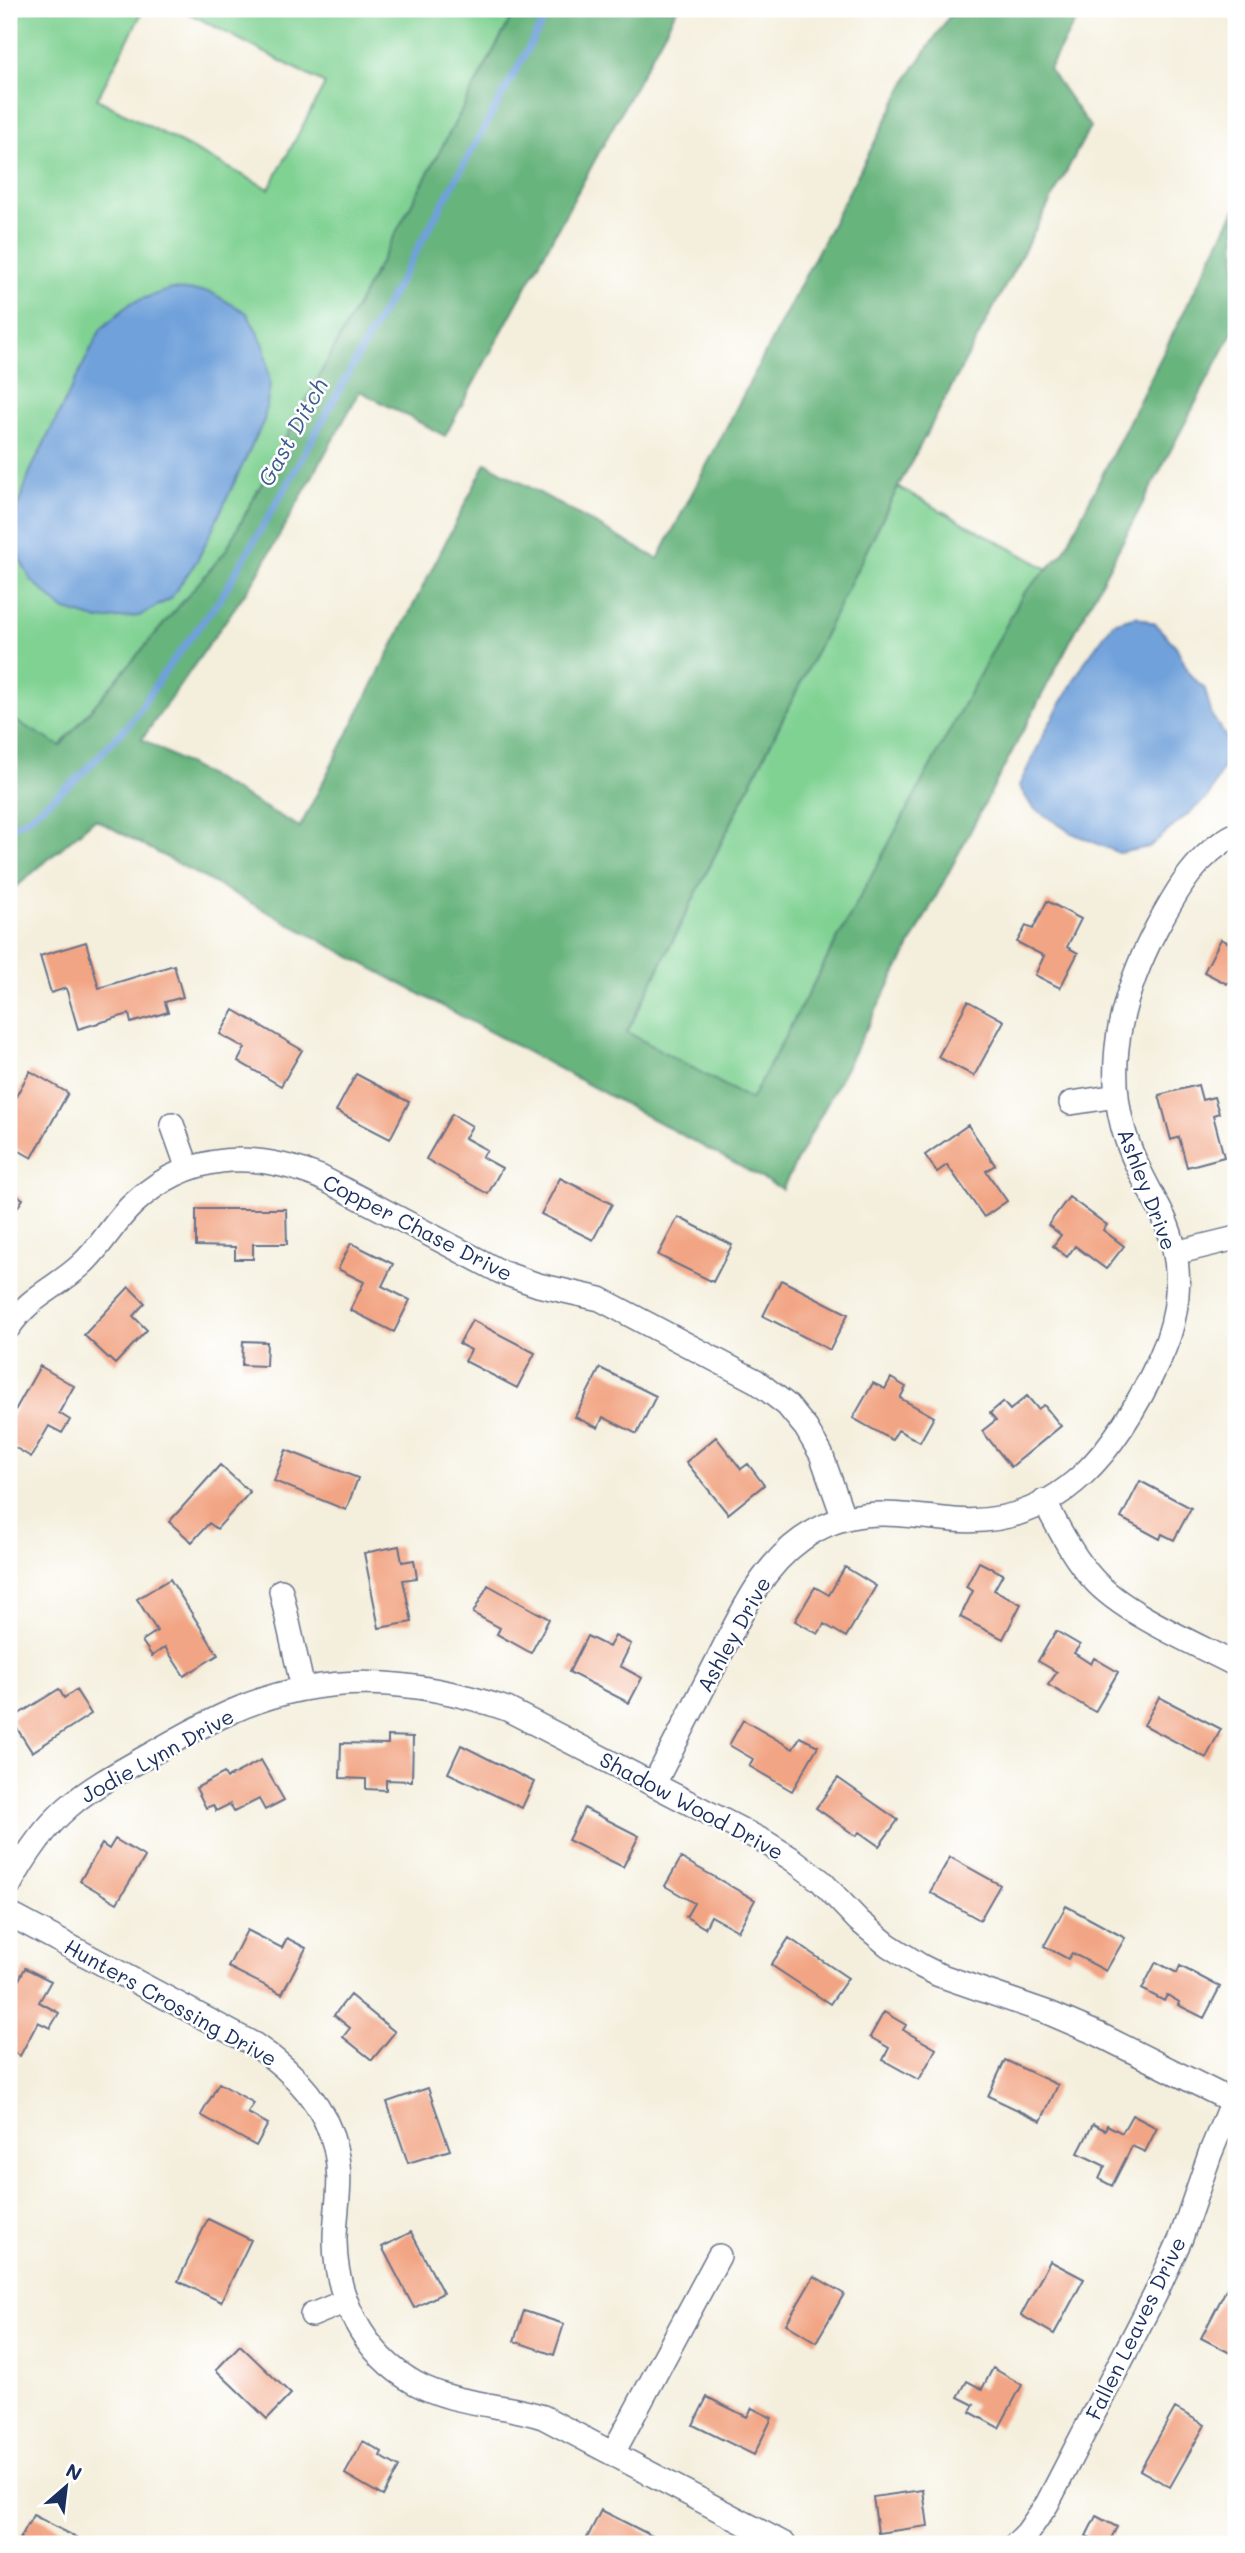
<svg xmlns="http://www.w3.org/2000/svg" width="1245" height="2553" font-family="Mali,sans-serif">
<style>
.green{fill:#80d293;stroke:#4e8078;stroke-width:2;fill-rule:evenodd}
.forest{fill:#68b47d;stroke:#42726e;stroke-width:2}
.water{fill:#6fa1da;stroke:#45689c;stroke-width:2}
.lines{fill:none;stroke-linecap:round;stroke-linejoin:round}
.stream{stroke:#6fa1da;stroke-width:7}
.building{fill:#f2a584}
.street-casing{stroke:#67728a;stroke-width:26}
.street{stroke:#fff;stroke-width:23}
.labels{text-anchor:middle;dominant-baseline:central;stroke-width:5;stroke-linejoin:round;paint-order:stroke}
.street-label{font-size:21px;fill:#1b2f5e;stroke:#fff}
.water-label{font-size:23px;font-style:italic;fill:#3d5d90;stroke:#fff}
</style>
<rect width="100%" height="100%" fill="#fff"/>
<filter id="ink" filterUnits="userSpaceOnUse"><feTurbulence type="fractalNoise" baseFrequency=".0143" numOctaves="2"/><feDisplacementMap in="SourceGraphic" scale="14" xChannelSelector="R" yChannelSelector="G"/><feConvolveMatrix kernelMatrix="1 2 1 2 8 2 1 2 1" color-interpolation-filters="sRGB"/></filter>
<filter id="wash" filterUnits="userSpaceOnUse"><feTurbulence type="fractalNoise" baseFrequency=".00686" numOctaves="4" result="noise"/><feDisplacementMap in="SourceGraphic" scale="28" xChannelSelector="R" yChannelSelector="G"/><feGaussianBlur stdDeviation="1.57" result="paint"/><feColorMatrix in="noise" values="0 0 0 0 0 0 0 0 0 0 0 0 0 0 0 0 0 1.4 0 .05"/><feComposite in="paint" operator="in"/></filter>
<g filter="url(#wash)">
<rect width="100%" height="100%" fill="#f4efdd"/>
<path class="green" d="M 9,9 L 144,9 L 97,99 L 269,189 L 325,84 L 181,9 L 516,9 L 225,552 L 60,747 L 9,717 ZM 101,329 L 270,385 L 264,420 L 198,559 L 170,599 L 15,516 L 30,472 Z
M 898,487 L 1048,569 L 1023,594 L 751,1100 L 627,1033 Z"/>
<path class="forest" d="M 516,9 L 677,9 L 445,436 L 360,391 L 255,579 L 142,739 L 300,827 L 486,463 L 658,559 L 909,76 L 954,9 L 1082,9 L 1049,69 L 1090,127 L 898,487 L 627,1032 L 751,1100 L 1023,594 L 1063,553 L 1236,208 L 1236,326 L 782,1189 L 95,819 L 9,893 L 9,717 L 60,746 L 225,552 Z"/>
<path class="water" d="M 171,289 L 210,292 L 247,313 L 264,345 L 270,385 L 264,420 L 198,559 L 170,599 L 139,616 L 99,620 L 63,609 L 31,580 L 16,552 L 15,516 L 30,472 L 101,329 L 131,303 Z
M 1136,616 L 1155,624 L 1176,646 L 1190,675 L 1205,689 L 1212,716 L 1226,737 L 1227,759 L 1209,796 L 1149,847 L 1119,853 L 1072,833 L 1032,807 L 1019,786 L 1049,724 L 1084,663 L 1113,623 Z"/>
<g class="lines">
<path class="stream" d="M 9,828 L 25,820 L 79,777 L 131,722 L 163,674 L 220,599 L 283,492 L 550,9"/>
</g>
<g id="blocks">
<path class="building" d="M 1047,901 L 1081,919 L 1067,947 L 1078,953 L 1060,988 L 1035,975 L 1044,956 L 1017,942 L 1026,926 L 1033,929 Z
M 1236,933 L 1236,973 L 1234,972 L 1227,984 L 1204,972 L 1221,939 L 1231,944 Z
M 86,942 L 99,988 L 174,965 L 183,997 L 165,1002 L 168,1012 L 131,1023 L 129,1014 L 78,1029 L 66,988 L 51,993 L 40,956 Z
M 968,1001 L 1004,1021 L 974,1076 L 938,1057 Z
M 234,1010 L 302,1050 L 281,1086 L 238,1061 L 245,1048 L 220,1034 Z
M 30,1071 L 68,1093 L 32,1158 L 9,1145 L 9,1097 L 14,1100 Z
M 356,1074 L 409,1102 L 390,1139 L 336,1111 Z
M 1198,1085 L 1202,1100 L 1214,1097 L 1219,1113 L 1213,1115 L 1224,1157 L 1187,1167 L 1179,1137 L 1171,1140 L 1159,1095 Z
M 452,1114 L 472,1126 L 465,1138 L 487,1150 L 482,1157 L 502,1168 L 488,1194 L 426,1159 Z
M 968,1125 L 995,1165 L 986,1171 L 1007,1201 L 984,1217 L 947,1165 L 937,1172 L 925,1155 Z
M 560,1178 L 612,1204 L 593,1240 L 541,1214 Z
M 9,1190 L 23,1199 L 9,1220 Z
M 1069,1197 L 1107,1225 L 1103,1230 L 1124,1246 L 1106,1269 L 1075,1246 L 1067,1257 L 1053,1246 L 1061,1235 L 1048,1225 Z
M 196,1209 L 286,1209 L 287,1244 L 253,1244 L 253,1259 L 235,1259 L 235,1247 L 196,1246 Z
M 678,1217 L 732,1245 L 713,1282 L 658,1255 Z
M 351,1243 L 393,1264 L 382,1286 L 410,1300 L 394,1332 L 350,1310 L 364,1282 L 338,1269 Z
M 781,1280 L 848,1314 L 830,1350 L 763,1316 Z
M 129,1287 L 145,1303 L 133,1316 L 147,1330 L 115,1364 L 84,1335 Z
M 472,1320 L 535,1353 L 517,1388 L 465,1361 L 471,1350 L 459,1344 Z
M 243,1341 L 267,1342 L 266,1366 L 242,1365 Z
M 40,1366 L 74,1386 L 59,1413 L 70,1420 L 62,1433 L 49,1426 L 31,1457 L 9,1444 L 9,1421 Z
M 600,1368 L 656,1396 L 637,1434 L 603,1417 L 598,1428 L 575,1417 Z
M 891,1378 L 906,1387 L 900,1398 L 934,1417 L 920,1442 L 898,1430 L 892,1440 L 853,1418 L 873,1383 L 885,1389 Z
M 1027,1396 L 1038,1409 L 1044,1405 L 1061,1426 L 1011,1467 L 982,1431 L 996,1420 L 990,1413 L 1003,1402 L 1010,1410 Z
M 716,1437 L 741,1469 L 748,1464 L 764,1485 L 728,1514 L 686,1462 Z
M 286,1450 L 358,1478 L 346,1510 L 274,1481 Z
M 220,1465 L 250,1492 L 217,1529 L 209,1523 L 192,1542 L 169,1522 Z
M 1140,1481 L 1191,1508 L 1174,1540 L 1162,1534 L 1160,1539 L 1121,1518 Z
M 399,1546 L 402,1562 L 414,1560 L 417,1578 L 403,1580 L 412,1622 L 379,1628 L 364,1553 Z
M 979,1562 L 1003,1574 L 994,1590 L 1021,1604 L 1003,1639 L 960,1617 L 973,1591 L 966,1587 Z
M 845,1567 L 876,1586 L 846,1637 L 824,1624 L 818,1634 L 795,1621 L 815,1587 L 829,1595 Z
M 170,1579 L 218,1655 L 184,1676 L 165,1647 L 152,1656 L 142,1641 L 157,1631 L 137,1599 Z
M 488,1585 L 549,1619 L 531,1653 L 497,1634 L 500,1628 L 473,1613 Z
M 1056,1631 L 1080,1645 L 1074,1653 L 1091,1664 L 1094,1658 L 1118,1672 L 1095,1712 L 1048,1685 L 1057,1672 L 1038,1661 Z
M 587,1636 L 609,1647 L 615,1636 L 631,1644 L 620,1666 L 642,1678 L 629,1703 L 569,1672 Z
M 59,1689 L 64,1698 L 76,1690 L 91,1714 L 32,1752 L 11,1719 Z
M 1159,1697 L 1221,1729 L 1206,1758 L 1144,1725 Z
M 743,1720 L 793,1749 L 800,1737 L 818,1746 L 792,1791 L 749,1766 L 753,1759 L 729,1745 Z
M 388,1736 L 413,1737 L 412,1781 L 386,1780 L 386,1790 L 366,1789 L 366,1779 L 340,1778 L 341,1743 L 388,1744 Z
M 461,1745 L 534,1782 L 522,1808 L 448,1773 Z
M 261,1760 L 284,1800 L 265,1810 L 259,1799 L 234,1812 L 230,1804 L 216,1811 L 213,1805 L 206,1808 L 196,1788 L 224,1773 L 227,1778 Z
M 838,1778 L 898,1820 L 879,1846 L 859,1832 L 856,1836 L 816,1808 Z
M 584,1808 L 639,1836 L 623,1867 L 568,1840 Z
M 115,1839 L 145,1857 L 117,1903 L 80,1881 L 102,1844 L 109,1849 Z
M 950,1857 L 1000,1885 L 980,1920 L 930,1892 Z
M 681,1858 L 755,1900 L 738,1931 L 711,1916 L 705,1928 L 686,1917 L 694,1903 L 665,1886 Z
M 1066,1906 L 1125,1938 L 1106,1971 L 1072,1953 L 1068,1959 L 1044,1946 Z
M 247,1930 L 282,1948 L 287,1938 L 306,1948 L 282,1994 L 228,1967 Z
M 789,1938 L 848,1978 L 830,2004 L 771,1965 Z
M 1156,1962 L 1177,1973 L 1180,1966 L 1220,1987 L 1204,2018 L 1178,2005 L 1179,2002 L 1167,1995 L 1164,2001 L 1142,1989 Z
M 25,1968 L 51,1981 L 39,2002 L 59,2013 L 50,2028 L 38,2022 L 20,2056 L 9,2050 L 9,2005 L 12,2007 L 17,1996 L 12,1993 Z
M 350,1995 L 395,2032 L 372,2060 L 343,2037 L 350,2028 L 334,2015 Z
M 884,2012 L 906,2025 L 903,2030 L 936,2049 L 919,2080 L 883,2060 L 889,2048 L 870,2037 Z
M 1005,2060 L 1058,2085 L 1041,2121 L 988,2096 Z
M 219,2083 L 254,2103 L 248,2113 L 268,2124 L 256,2146 L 201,2115 Z
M 428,2088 L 450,2150 L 408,2163 L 387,2102 Z
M 1132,2115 L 1157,2128 L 1145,2152 L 1132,2146 L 1112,2186 L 1099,2179 L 1105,2166 L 1078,2153 L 1093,2124 L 1105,2130 L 1107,2125 L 1122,2133 Z
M 208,2219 L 251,2240 L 221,2302 L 178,2281 Z
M 411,2232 L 443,2293 L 414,2308 L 382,2247 Z
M 1050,2261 L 1084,2279 L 1054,2334 L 1021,2315 Z
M 814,2276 L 844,2294 L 816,2342 L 786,2324 Z
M 1231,2280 L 1236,2282 L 1236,2356 L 1201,2338 Z
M 524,2311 L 564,2324 L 554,2355 L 514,2341 Z
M 240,2345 L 291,2394 L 267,2419 L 216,2370 Z
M 993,2368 L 1022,2385 L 999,2428 L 970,2412 L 974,2405 L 958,2397 L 967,2381 L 982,2389 Z
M 707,2397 L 747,2417 L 752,2408 L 772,2418 L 754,2455 L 693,2425 Z
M 1175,2408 L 1205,2425 L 1170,2487 L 1140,2470 Z
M 363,2441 L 382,2452 L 380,2456 L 399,2467 L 383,2496 L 345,2474 Z
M 923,2490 L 928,2526 L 878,2533 L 873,2497 Z
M 601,2510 L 664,2542 L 663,2544 L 584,2544 Z
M 33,2515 L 89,2544 L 17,2544 Z
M 1096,2516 L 1117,2527 L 1108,2544 L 1095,2544 L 1097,2541 L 1086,2536 Z"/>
</g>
</g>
<g filter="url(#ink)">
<use href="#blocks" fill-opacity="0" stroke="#67728a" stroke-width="2"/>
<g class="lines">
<defs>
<path id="street" d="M 1071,1103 L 1117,1096
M 172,1124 L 188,1169
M 1175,1253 L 1236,1238
M 9,1327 C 31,1295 55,1289 81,1265 C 101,1247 113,1223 133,1204 C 189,1152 252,1150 320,1177 L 501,1272 L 538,1285 L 600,1299 L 756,1381 L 787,1405 L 806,1428 L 821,1454 L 844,1519
M 1044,1501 C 1059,1528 1072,1556 1093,1579 C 1123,1613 1194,1643 1236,1665
M 281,1591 L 303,1689
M 654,1784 C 674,1745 694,1706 714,1667 C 738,1621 758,1570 802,1539 C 853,1503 897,1515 954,1520 C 1063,1529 1120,1444 1160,1358 C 1181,1314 1184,1262 1164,1218 C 1149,1188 1132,1161 1123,1128 C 1104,1058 1124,990 1157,927 C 1177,890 1197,854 1236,834
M 9,1886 C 50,1810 80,1794 153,1753 C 179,1738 205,1723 233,1711 C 323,1671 415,1678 507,1709 L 765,1842 L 792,1859 L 821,1881 L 859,1921 L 888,1945 L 921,1966 L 939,1975 L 1049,2013 L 1098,2034 L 1236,2103
M 9,1914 L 255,2045 C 292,2070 324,2102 335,2147 C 343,2181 336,2203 335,2237 C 334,2295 363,2354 415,2383 C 455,2405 499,2403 543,2417 L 784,2544
M 312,2315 L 346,2301
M 613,2453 L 719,2256
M 1016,2544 L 1027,2533 L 1047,2504 L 1155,2295 L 1181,2238 L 1210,2154 L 1232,2101"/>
</defs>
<use href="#street" class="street-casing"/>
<use href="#street" class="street"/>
</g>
</g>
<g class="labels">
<g class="street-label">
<text transform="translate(1148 1189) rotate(69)">Ashley Drive</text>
<text transform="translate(418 1227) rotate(27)">Copper Chase Drive</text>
<text transform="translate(733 1634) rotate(-61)">Ashley Drive</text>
<text transform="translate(157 1755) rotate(-29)">Jodie Lynn Drive</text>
<text transform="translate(692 1805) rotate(28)">Shadow Wood Drive</text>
<text transform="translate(171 2002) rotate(29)">Hunters Crossing Drive</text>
<text transform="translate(1135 2328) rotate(-64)">Fallen Leaves Drive</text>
</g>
<g class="water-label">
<text transform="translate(292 432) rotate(-61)">Gast Ditch</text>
</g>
</g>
<rect width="1245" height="2553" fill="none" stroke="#fff" stroke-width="35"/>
<g transform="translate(66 2487) rotate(28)" stroke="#ffffff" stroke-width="5" paint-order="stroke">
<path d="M0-5L12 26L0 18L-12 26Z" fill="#1b2f5e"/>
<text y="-10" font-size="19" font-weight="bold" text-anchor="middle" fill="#1b2f5e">N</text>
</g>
</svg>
